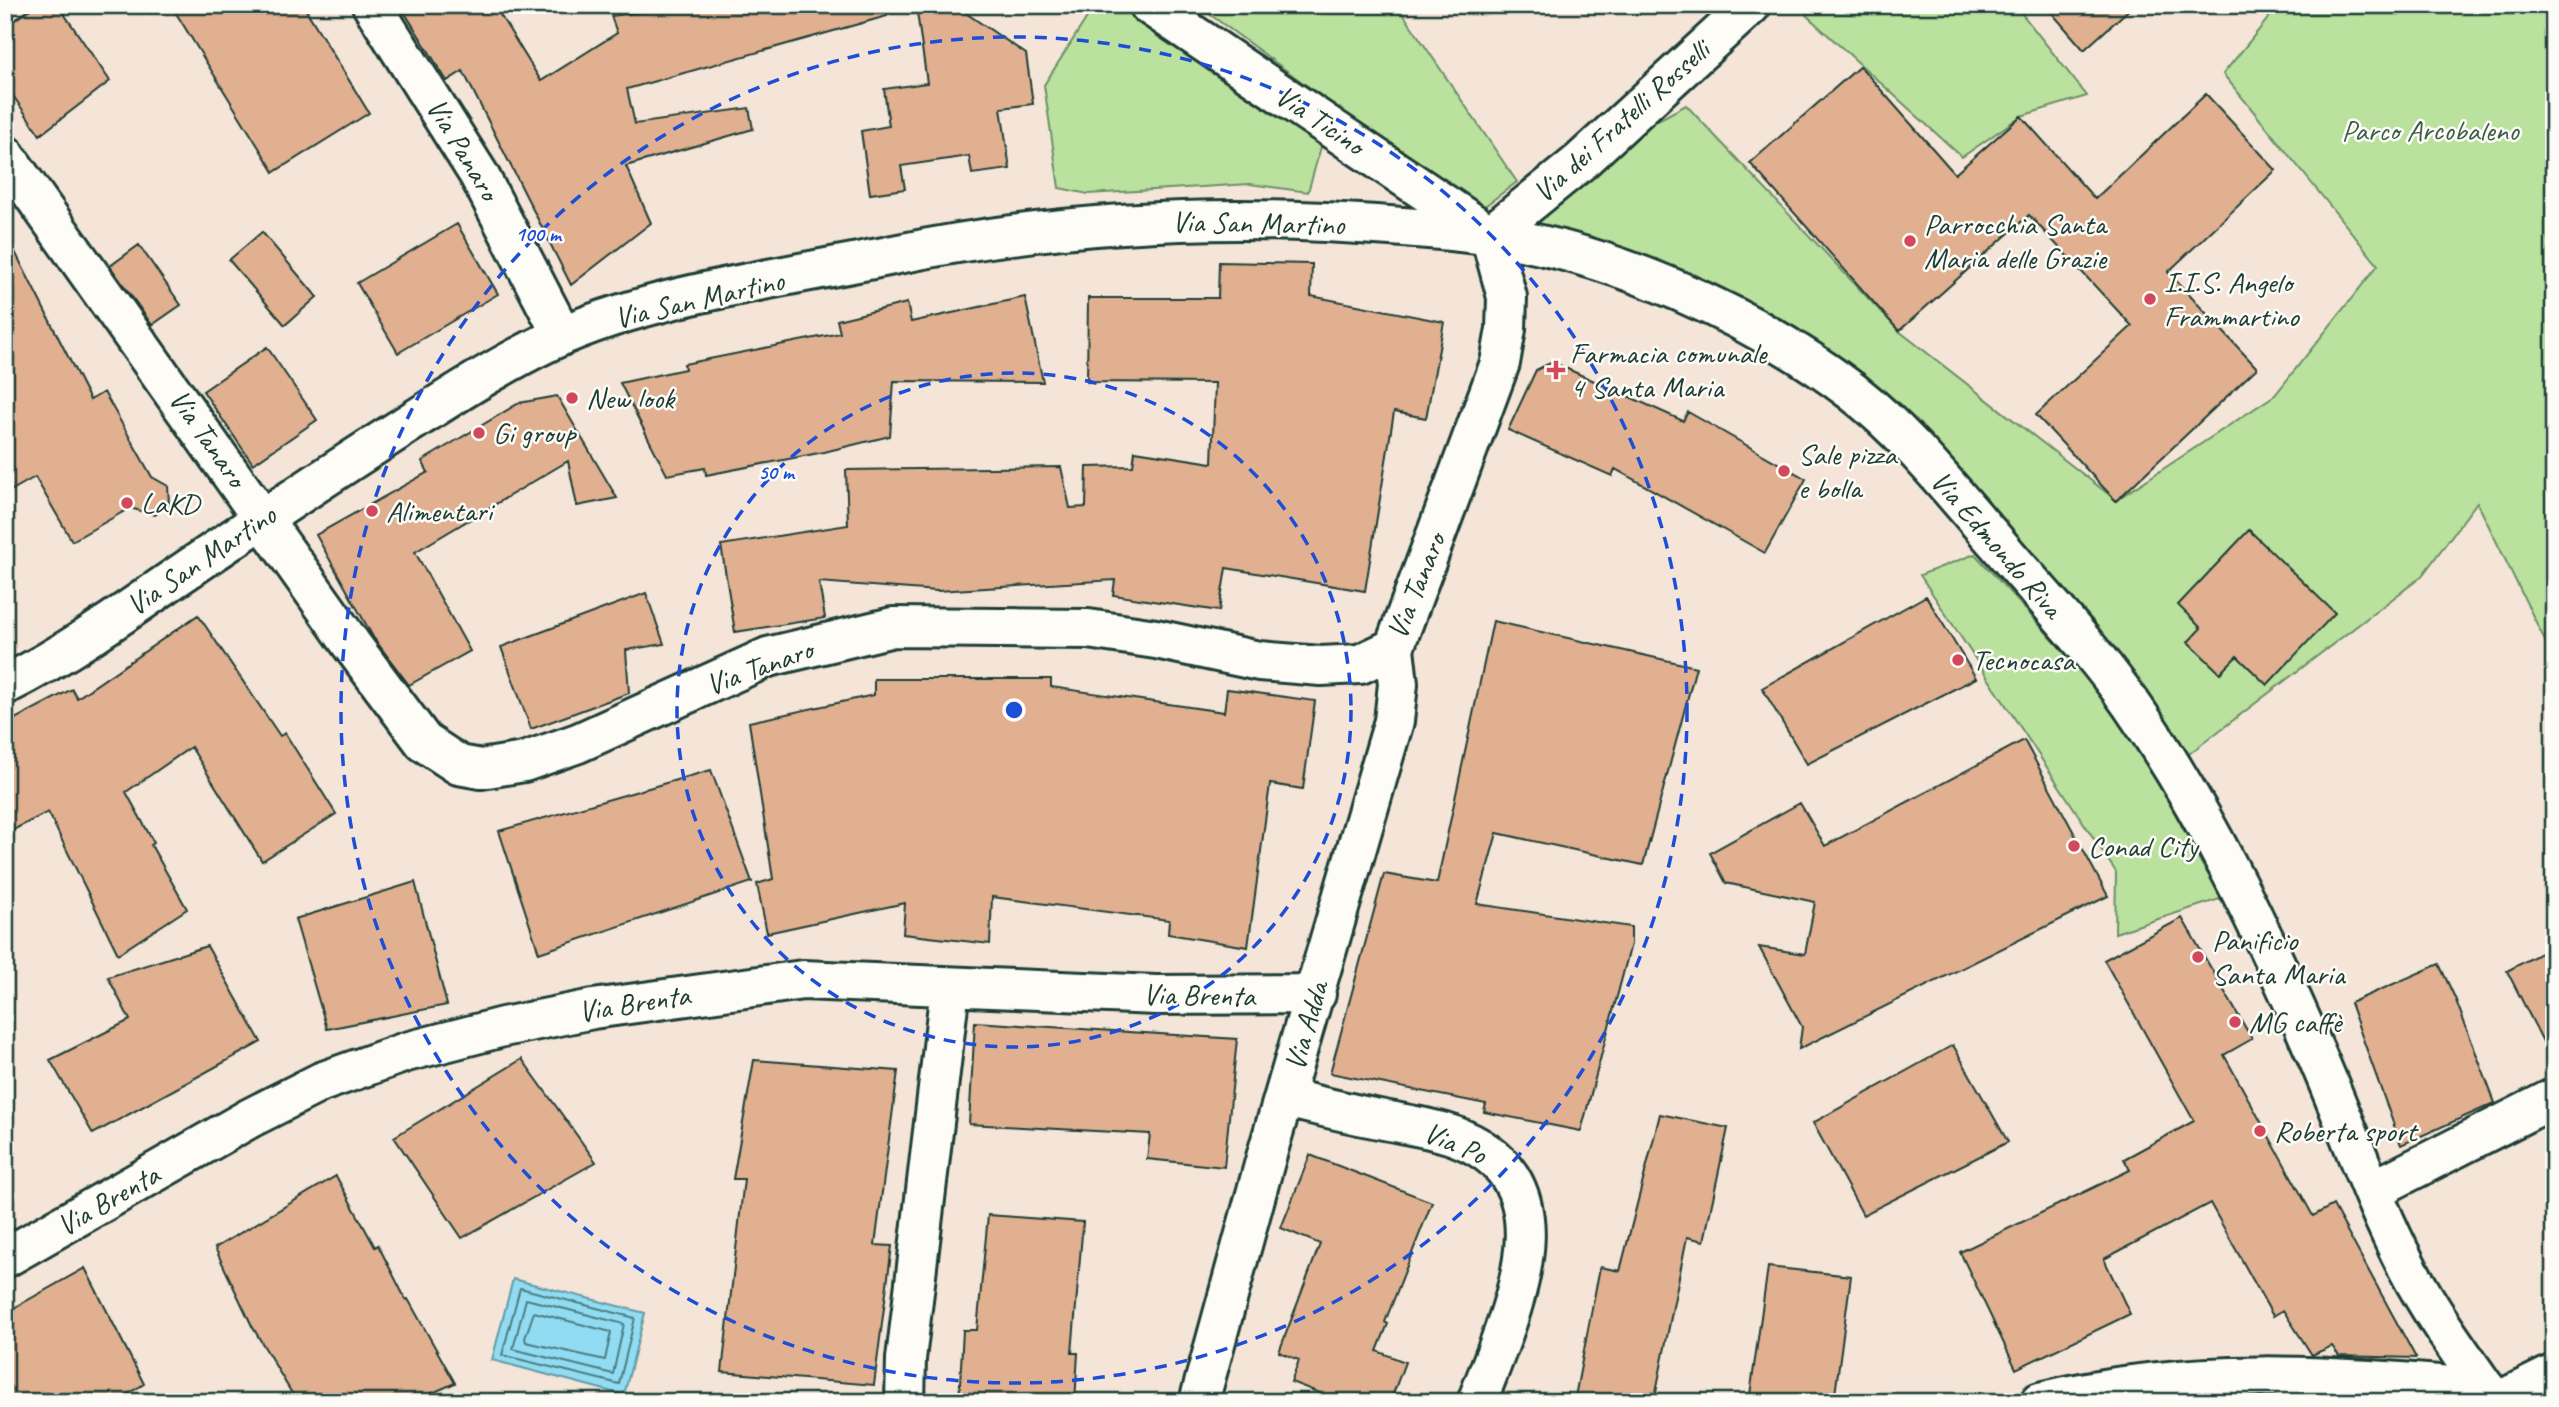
<svg xmlns="http://www.w3.org/2000/svg" width="2559" height="1407" font-family="Caveat,sans-serif">
<style>
.green{fill:#bae19d;stroke:#6c8f68;stroke-width:2}
.water{fill:#91dcf2;stroke:#639ca6;stroke-width:2}
.lines{fill:none;stroke-linecap:round;stroke-linejoin:round}
.shore{stroke:#4d7d80;stroke-width:2}
.building{fill:#e0b091;stroke:#1f3d34;stroke-width:2}
.street-casing{stroke:#1f3d34;stroke-width:44}
.secondary-casing{stroke:#1f3d34;stroke-width:44}
.street{stroke:#fdfcf7;stroke-width:38}
.secondary{stroke:#fdfcf7;stroke-width:38}
.ring{fill:none;stroke:#1d4ed8;stroke-width:3.5;stroke-dasharray:12 9}
.poi-dot{fill:#d1495b;stroke:#fdfcf7;stroke-width:2.5}
.labels{text-anchor:middle;dominant-baseline:central;stroke-width:5;stroke-linejoin:round;paint-order:stroke}
.street-label{font-size:30px;fill:#1f3d34;stroke:#fdfcf7}
.park-label{font-size:30px;fill:#3e5e49;stroke:#fdfcf7}
.poi-label{font-size:30px;fill:#1f3d34;stroke:#fdfcf7;text-anchor:start}
.centre{fill:#1d4ed8;stroke:#fdfcf7;stroke-width:3.5}
.ring-label{font-size:21px;text-anchor:middle;font-weight:bold;fill:#1d4ed8;stroke:#fdfcf7;stroke-width:5;stroke-linejoin:round;paint-order:stroke}
</style>
<rect width="100%" height="100%" fill="#f4e5d8"/>
<filter id="ink" filterUnits="userSpaceOnUse"><feTurbulence type="fractalNoise" baseFrequency=".0143" numOctaves="2"/><feDisplacementMap in="SourceGraphic" scale="14" xChannelSelector="R" yChannelSelector="G"/><feConvolveMatrix kernelMatrix="1 2 1 2 8 2 1 2 1" color-interpolation-filters="sRGB"/></filter>
<g filter="url(#ink)">
<path class="green" d="M 1095,5 L 1117,5 L 1323,140 L 1308,192 L 1250,184 L 1088,194 L 1059,188 L 1044,85 Z
M 1197,5 L 1397,5 L 1517,182 L 1478,211 Z
M 1817,5 L 2015,5 L 2087,96 L 2021,116 L 1962,157 L 1806,15 Z
M 2279,5 L 2554,5 L 2554,659 L 2477,502 L 2421,577 L 2185,757 L 1787,332 L 1485,213 L 1686,105 L 1899,331 L 2116,500 L 2275,395 L 2378,265 L 2223,74 Z
M 1975,554 L 2128,723 L 2201,863 L 2223,898 L 2115,933 L 2116,872 L 1920,575 Z"/>
<path class="water" d="M 513,1279 L 645,1313 L 624,1395 L 492,1360 Z"/>
<g class="lines">
<path class="shore" d="M 520,1288 L 635,1318 L 619,1384 L 502,1355 Z
M 526,1299 L 624,1324 L 613,1374 L 513,1349 Z
M 534,1312 L 611,1332 L 605,1360 L 526,1342 L 525,1338 Z"/>
</g>
<path class="building" d="M 36,5 L 58,5 L 110,81 L 40,135 L 5,84 L 5,27 Z
M 171,5 L 303,5 L 369,113 L 274,172 Z
M 400,5 L 494,5 L 541,81 L 617,33 L 611,16 L 695,5 L 885,5 L 887,16 L 627,89 L 635,124 L 749,108 L 753,129 L 626,166 L 651,223 L 571,285 L 463,71 L 447,81 Z
M 916,5 L 954,5 L 1026,54 L 1033,104 L 1001,108 L 1010,169 L 972,174 L 969,156 L 901,166 L 905,189 L 870,194 L 861,131 L 889,126 L 884,89 L 927,83 Z
M 2045,5 L 2134,5 L 2084,50 Z
M 1860,66 L 1955,174 L 2021,116 L 2095,199 L 2206,94 L 2276,170 L 2168,272 L 2257,368 L 2116,501 L 2036,415 L 2132,326 L 2029,215 L 1899,331 L 1750,163 Z
M 457,224 L 498,294 L 398,353 L 357,283 Z
M 5,232 L 90,400 L 104,392 L 152,477 L 168,486 L 169,504 L 155,515 L 130,508 L 72,541 L 35,477 L 5,494 Z
M 262,232 L 317,297 L 285,325 L 229,260 Z
M 139,245 L 181,305 L 152,325 L 110,266 Z
M 1219,262 L 1312,264 L 1311,296 L 1444,322 L 1426,418 L 1394,412 L 1365,591 L 1226,568 L 1219,611 L 1113,595 L 1115,580 L 937,591 L 819,582 L 825,618 L 735,632 L 721,545 L 848,525 L 846,470 L 1061,467 L 1070,508 L 1086,507 L 1087,467 L 1133,466 L 1135,451 L 1212,463 L 1215,383 L 1087,382 L 1088,298 L 1218,298 Z
M 1025,297 L 1043,382 L 894,381 L 890,436 L 824,452 L 706,475 L 705,468 L 667,475 L 620,383 L 685,369 L 684,364 L 840,333 L 837,320 L 907,303 L 911,322 Z
M 267,347 L 317,420 L 253,464 L 203,391 Z
M 1552,362 L 1683,421 L 1688,412 L 1806,479 L 1765,553 L 1615,469 L 1612,476 L 1508,430 L 1536,370 Z
M 557,396 L 617,498 L 577,506 L 568,461 L 415,552 L 470,651 L 409,685 L 373,637 L 316,535 L 428,472 L 422,461 L 519,403 Z
M 2249,530 L 2335,613 L 2267,685 L 2237,656 L 2220,673 L 2188,642 L 2201,628 L 2178,605 Z
M 646,593 L 664,644 L 626,650 L 629,693 L 531,729 L 501,647 Z
M 1926,596 L 1976,678 L 1807,764 L 1762,688 Z
M 198,615 L 280,736 L 285,733 L 336,814 L 262,861 L 191,747 L 126,792 L 154,843 L 151,845 L 187,909 L 118,954 L 48,812 L 5,834 L 5,724 L 72,689 L 77,698 Z
M 1493,621 L 1696,667 L 1643,865 L 1497,833 L 1477,904 L 1631,927 L 1631,944 L 1581,1131 L 1484,1112 L 1486,1104 L 1330,1073 L 1384,874 L 1437,883 Z
M 874,679 L 1051,679 L 1051,687 L 1224,712 L 1227,689 L 1315,701 L 1303,789 L 1270,784 L 1248,947 L 1168,934 L 1169,920 L 992,897 L 990,944 L 903,934 L 905,903 L 767,933 L 757,884 L 773,879 L 749,722 L 874,695 Z
M 2024,740 L 2108,896 L 1799,1049 L 1802,1027 L 1759,947 L 1805,954 L 1815,902 L 1726,883 L 1710,853 L 1800,803 L 1825,846 Z
M 711,770 L 752,882 L 539,953 L 499,831 Z
M 415,882 L 447,1005 L 327,1029 L 295,919 Z
M 2182,918 L 2252,1039 L 2224,1055 L 2313,1216 L 2333,1205 L 2416,1358 L 2339,1356 L 2332,1346 L 2312,1355 L 2283,1310 L 2273,1316 L 2210,1203 L 2104,1259 L 2130,1314 L 2016,1369 L 1960,1252 L 2130,1170 L 2124,1159 L 2194,1121 L 2104,960 Z
M 207,946 L 261,1042 L 93,1134 L 50,1060 L 130,1020 L 108,977 Z
M 2554,946 L 2554,1063 L 2507,971 Z
M 2439,964 L 2455,998 L 2495,1103 L 2401,1145 L 2350,1003 Z
M 975,1022 L 1237,1039 L 1224,1167 L 1147,1159 L 1150,1134 L 969,1124 Z
M 1953,1045 L 2008,1142 L 1863,1215 L 1813,1123 Z
M 522,1059 L 596,1162 L 462,1238 L 394,1137 Z
M 754,1060 L 898,1071 L 875,1245 L 892,1246 L 874,1385 L 722,1372 L 744,1179 L 733,1179 Z
M 1660,1114 L 1728,1128 L 1704,1241 L 1687,1237 L 1654,1402 L 1574,1402 L 1600,1267 L 1620,1271 Z
M 1310,1155 L 1432,1202 L 1385,1322 L 1388,1324 L 1377,1351 L 1405,1362 L 1390,1402 L 1343,1402 L 1291,1382 L 1299,1360 L 1279,1352 L 1320,1244 L 1281,1228 Z
M 336,1176 L 375,1247 L 378,1245 L 406,1300 L 408,1299 L 455,1383 L 412,1402 L 297,1402 L 252,1326 L 215,1248 Z
M 988,1215 L 1083,1222 L 1072,1353 L 1078,1353 L 1075,1402 L 959,1402 L 963,1330 L 977,1330 Z
M 1768,1267 L 1851,1276 L 1834,1402 L 1749,1402 Z
M 85,1268 L 144,1384 L 115,1402 L 5,1402 L 5,1313 Z"/>
<g class="lines">
<defs>
<path id="street" d="M 372,5 L 479,175 L 562,335
M 5,155 L 351,644 L 424,742 L 459,765 L 481,769 L 524,762 L 578,743 L 768,657 L 893,627 L 1088,629 L 1156,639 L 1259,661 L 1321,666 L 1360,664 L 1394,648 L 1500,363 L 1506,329 L 1507,297 L 1490,235 L 1149,5
M 1285,1098 C 1316,1105 1347,1113 1379,1119 C 1403,1124 1428,1127 1452,1135 C 1578,1179 1509,1316 1477,1402
M 2373,1190 L 2554,1098
M 5,1258 L 250,1118 L 321,1082 L 406,1052 L 503,1027 L 593,1009 L 803,980 L 1156,995 L 1316,994
M 905,1402 L 906,1359 L 950,988
M 1199,1402 L 1267,1154 L 1394,721 L 1398,684 L 1394,648
M 2040,1402 C 2187,1365 2336,1375 2486,1389
M 2497,1402 L 2554,1374"/>
<path id="secondary" d="M 1490,235 L 1580,162 L 1751,5
M 5,685 C 63,656 116,619 169,582 C 244,531 320,480 397,431 C 447,399 496,367 550,341 C 651,294 783,278 893,255 C 1035,226 1180,215 1325,222 C 1379,225 1433,228 1486,235 C 1611,252 1753,315 1853,392 C 1908,435 1951,491 1997,543 C 2042,596 2091,647 2131,704 C 2204,809 2261,928 2312,1045 C 2345,1118 2370,1196 2407,1267 C 2432,1315 2464,1358 2495,1402"/>
</defs>
<use href="#street" class="street-casing"/>
<use href="#secondary" class="secondary-casing"/>
<use href="#street" class="street"/>
<use href="#secondary" class="secondary"/>
</g>
</g>
<g class="ring">
<circle cx="1014" cy="710" r="337"/>
<circle cx="1014" cy="710" r="673"/>
</g>
<g class="poi-dot">
<circle cx="1910" cy="241" r="7"/>
<circle cx="2150" cy="299" r="7"/>
<path d="M1552.5 359.5h7v7h7v7h-7v7h-7v-7h-7v-7h7z"/>
<circle cx="572" cy="398" r="7"/>
<circle cx="479" cy="433" r="7"/>
<circle cx="1784" cy="471" r="7"/>
<circle cx="127" cy="503" r="7"/>
<circle cx="372" cy="511" r="7"/>
<circle cx="1958" cy="660" r="7"/>
<circle cx="2074" cy="846" r="7"/>
<circle cx="2198" cy="957" r="7"/>
<circle cx="2235" cy="1022" r="7"/>
<circle cx="2260" cy="1131" r="7"/>
</g>
<g class="labels">
<g class="street-label">
<text transform="translate(1320 120) rotate(34)">Via Ticino</text>
<text transform="translate(1621 121) rotate(-42)">Via dei Fratelli Rosselli</text>
<text transform="translate(463 149) rotate(59)">Via Panaro</text>
<text transform="translate(1258 223) rotate(1)">Via San Martino</text>
<text transform="translate(699 299) rotate(-13)">Via San Martino</text>
<text transform="translate(208 438) rotate(55)">Via Tanaro</text>
<text transform="translate(1997 544) rotate(49)">Via Edmondo Riva</text>
<text transform="translate(201 560) rotate(-34)">Via San Martino</text>
<text transform="translate(1416 586) rotate(-68)">Via Tanaro</text>
<text transform="translate(759 667) rotate(-20)">Via Tanaro</text>
<text transform="translate(1199 995) rotate(1)">Via Brenta</text>
<text transform="translate(634 1003) rotate(-9)">Via Brenta</text>
<text transform="translate(1306 1026) rotate(-74)">Via Adda</text>
<text transform="translate(1455 1143) rotate(23)">Via Po</text>
<text transform="translate(108 1200) rotate(-30)">Via Brenta</text>
</g>
<g class="park-label">
<text x="2430" y="130">Parco Arcobaleno</text>
</g>
<g class="poi-label">
<text x="1924" y="224">Parrocchia Santa<tspan x="1924" dy="34">Maria delle Grazie</tspan></text>
<text x="2164" y="282">I.I.S. Angelo<tspan x="2164" dy="34">Frammartino</tspan></text>
<text x="1570" y="353">Farmacia comunale<tspan x="1570" dy="34">4 Santa Maria</tspan></text>
<text x="586" y="398">New look</text>
<text x="493" y="433">Gi group</text>
<text x="1798" y="454">Sale pizza<tspan x="1798" dy="34">e bolla</tspan></text>
<text x="141" y="503">LaKD</text>
<text x="386" y="511">Alimentari</text>
<text x="1972" y="660">Tecnocasa</text>
<text x="2088" y="846">Conad City</text>
<text x="2212" y="940">Panificio<tspan x="2212" dy="34">Santa Maria</tspan></text>
<text x="2249" y="1022">MG caffè</text>
<text x="2274" y="1131">Roberta sport</text>
</g>
</g>
<circle cx="1014" cy="710" r="10" class="centre"/>
<g class="ring-label">
<text x="538" y="241">100 m</text>
<text x="776" y="479">50 m</text>
</g>
<rect width="2559" height="1407" fill="none" stroke="#fdfcf7" stroke-width="28"/>
<rect x="14" y="14" width="2531" height="1379" fill="none" stroke="#1f3d34" stroke-width="2.5" filter="url(#ink)"/>
</svg>
